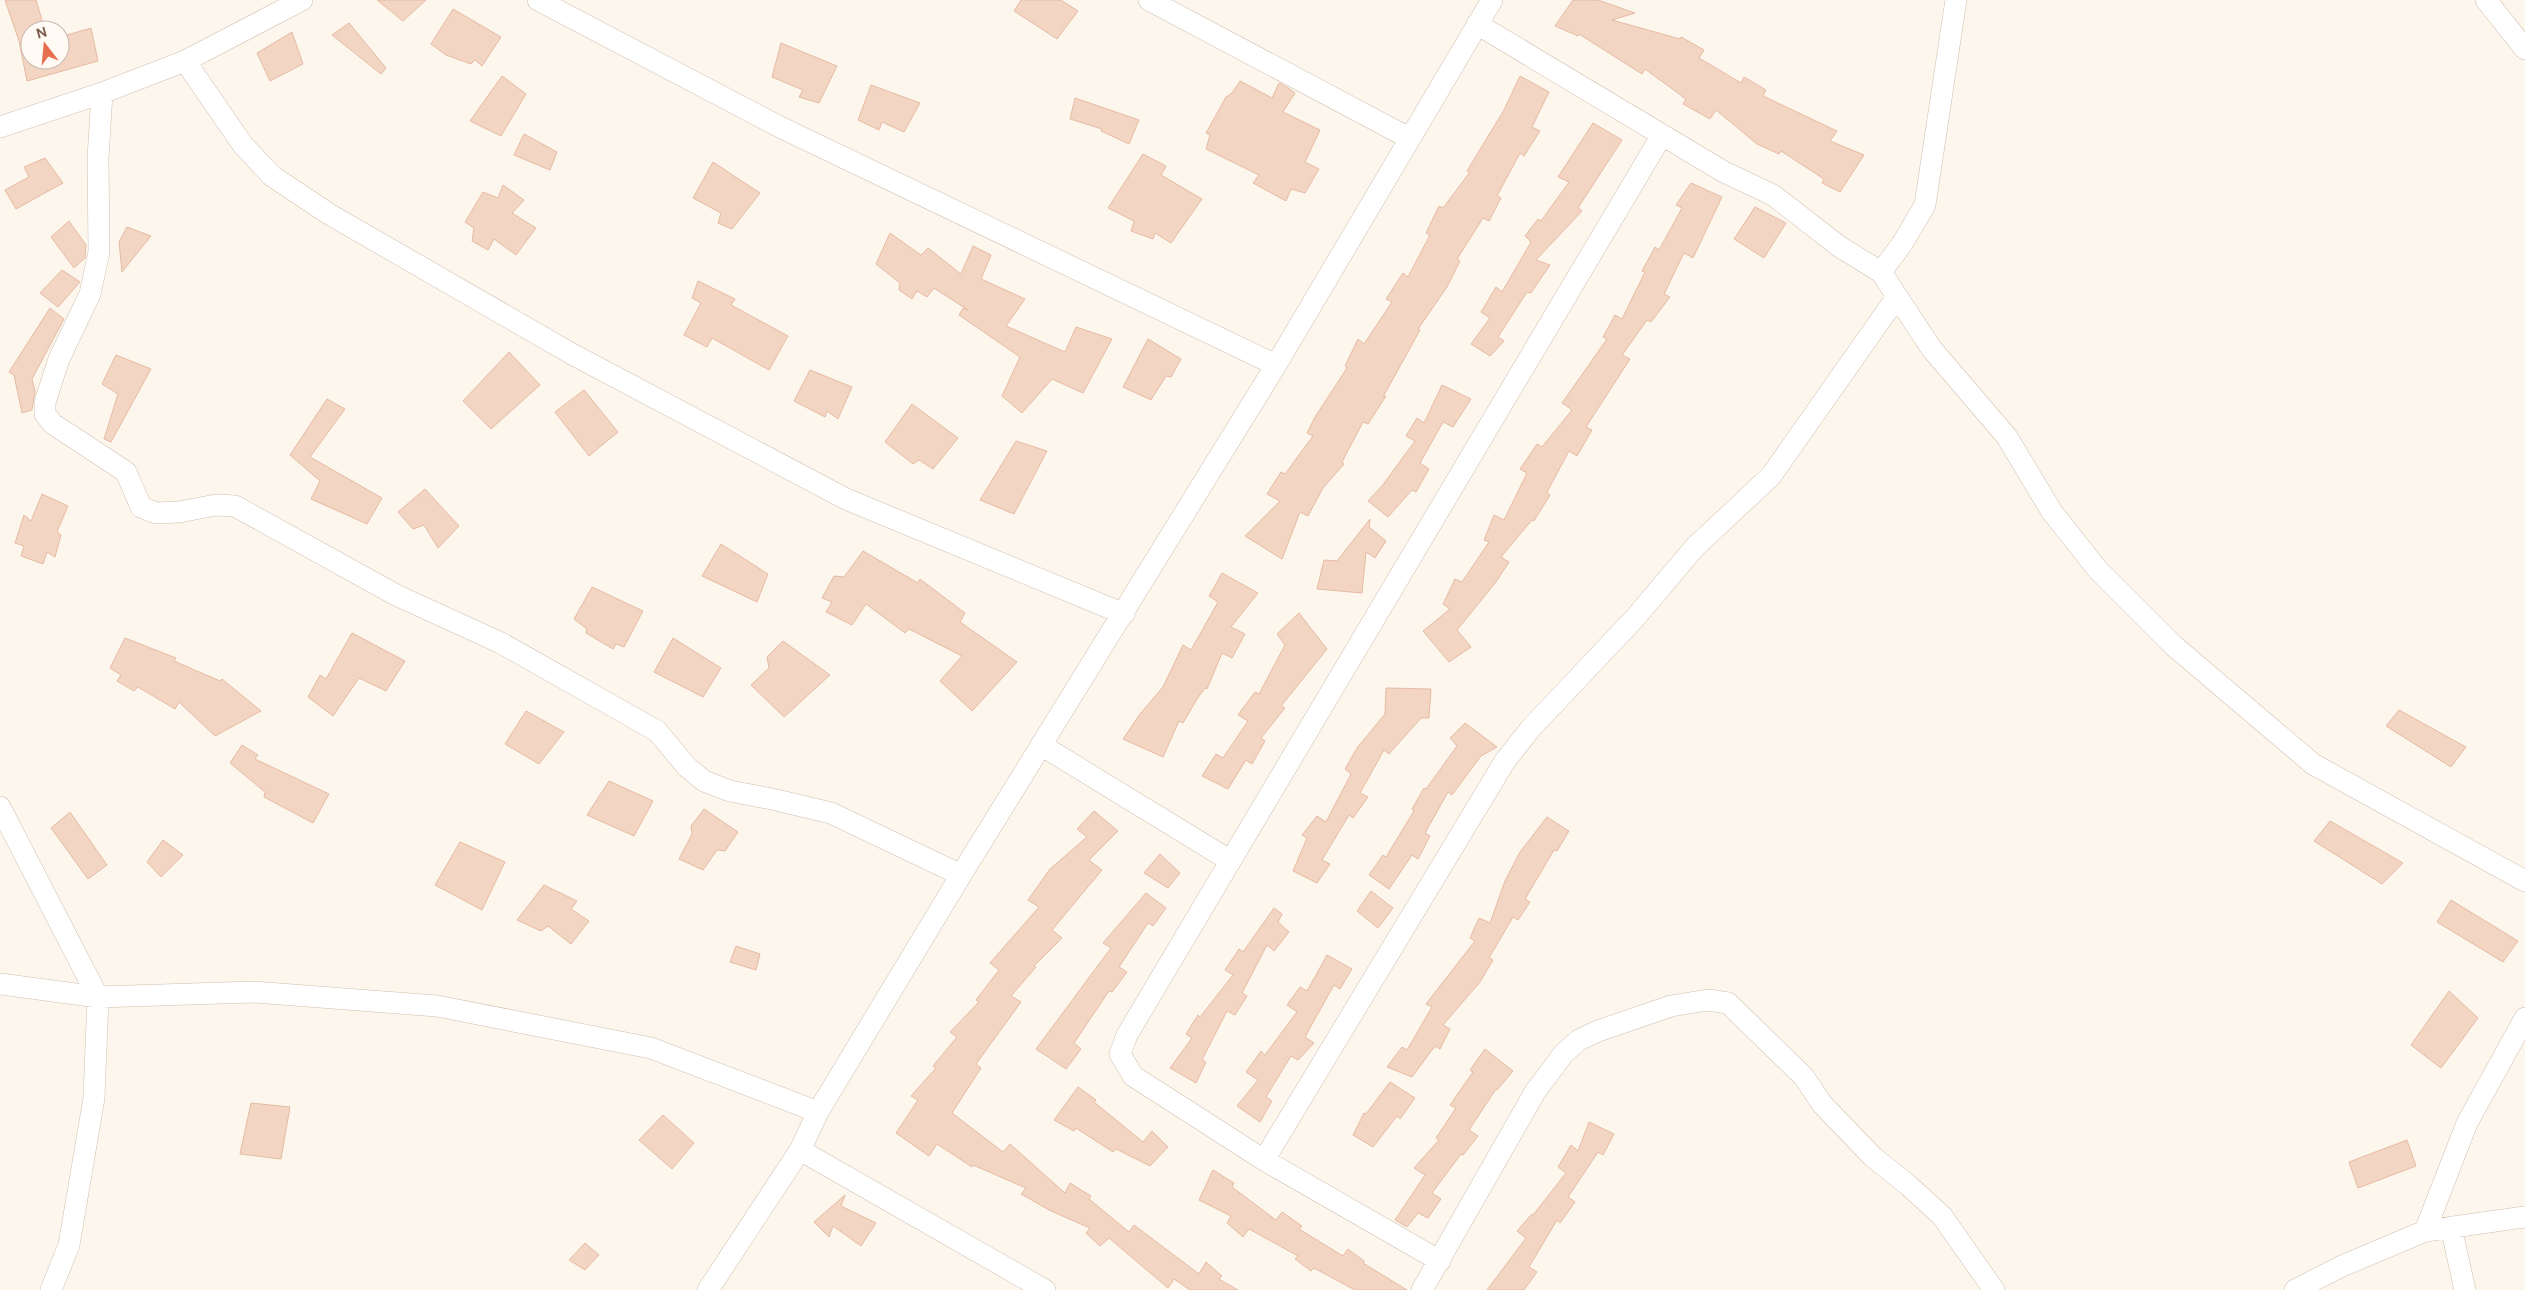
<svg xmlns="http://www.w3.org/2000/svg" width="2525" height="1290" font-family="'DM Sans',sans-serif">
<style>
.building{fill:#f3d5c3;stroke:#e6bba3}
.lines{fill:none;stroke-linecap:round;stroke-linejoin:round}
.minor-casing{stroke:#d1beb0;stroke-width:22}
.minor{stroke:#fff;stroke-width:21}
</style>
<rect width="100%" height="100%" fill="#fdf6ec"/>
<path class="building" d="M 5,0 L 36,0 L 45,30 L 30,30 L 30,60 L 60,60 L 60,37 L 91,28 L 98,61 L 27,81 L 19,41 Z
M 377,0 L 426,0 L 403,21 Z
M 1021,0 L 1061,0 L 1078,11 L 1057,39 L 1014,11 Z
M 1573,0 L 1598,0 L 1635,13 L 1612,20 L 1680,39 L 1681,37 L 1704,50 L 1699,58 L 1741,83 L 1744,77 L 1766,90 L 1763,96 L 1837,131 L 1830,141 L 1864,155 L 1840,192 L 1822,183 L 1824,179 L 1781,151 L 1779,154 L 1757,144 L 1716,110 L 1710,119 L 1683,104 L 1686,99 L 1645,69 L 1642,74 L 1579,34 L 1578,36 L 1555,26 Z
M 453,9 L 501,37 L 482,66 L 475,60 L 471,64 L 446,55 L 431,44 Z
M 349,23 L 386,68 L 381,74 L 332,35 Z
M 292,32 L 303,64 L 270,81 L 257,53 Z
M 781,43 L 837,66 L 819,103 L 799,97 L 803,90 L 772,77 Z
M 502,76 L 526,94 L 501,136 L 470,121 Z
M 1520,76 L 1549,92 L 1532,127 L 1540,131 L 1524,156 L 1520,153 L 1497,196 L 1501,198 L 1489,221 L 1483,218 L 1457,259 L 1460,261 L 1447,287 L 1418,329 L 1420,330 L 1383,397 L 1386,396 L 1368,424 L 1363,422 L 1342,462 L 1344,464 L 1323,488 L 1308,516 L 1300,512 L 1282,559 L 1245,536 L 1280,501 L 1267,494 L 1281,472 L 1285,474 L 1313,436 L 1307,433 L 1315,417 L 1347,368 L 1345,366 L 1358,339 L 1364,344 L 1392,302 L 1386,299 L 1403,273 L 1408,277 L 1430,235 L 1426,233 L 1439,206 L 1443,208 L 1470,172 L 1467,171 L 1504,110 Z
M 1240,81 L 1272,98 L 1279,83 L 1288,88 L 1295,93 L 1283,112 L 1320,130 L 1305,162 L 1319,169 L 1305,193 L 1291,189 L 1286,201 L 1253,183 L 1259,175 L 1206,149 L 1210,135 L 1206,133 L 1226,97 L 1232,93 Z
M 871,85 L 920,103 L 904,132 L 882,122 L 879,130 L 858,120 Z
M 1075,98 L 1139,120 L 1129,144 L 1101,131 L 1102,129 L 1070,119 Z
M 1593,123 L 1622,140 L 1578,208 L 1582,211 L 1536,260 L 1550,265 L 1531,293 L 1527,292 L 1498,337 L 1504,341 L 1490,356 L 1471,344 L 1490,318 L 1481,312 L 1496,287 L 1502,292 L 1531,242 L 1525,236 L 1538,219 L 1541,221 L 1569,182 L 1558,177 Z
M 524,134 L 557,152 L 550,170 L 514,155 Z
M 1143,154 L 1166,166 L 1161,175 L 1202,199 L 1171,243 L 1155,233 L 1153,239 L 1131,231 L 1134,221 L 1108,208 Z
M 45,158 L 63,183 L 16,209 L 5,190 L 29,177 L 24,167 Z
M 713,162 L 760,193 L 732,229 L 718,223 L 721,213 L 693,198 Z
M 1691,183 L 1722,197 L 1693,258 L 1684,253 L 1664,294 L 1670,297 L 1651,322 L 1647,320 L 1622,355 L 1630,359 L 1586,427 L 1592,430 L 1577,456 L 1569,451 L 1547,492 L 1550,495 L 1534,521 L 1532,520 L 1501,557 L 1509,562 L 1496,582 L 1457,630 L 1471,647 L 1449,662 L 1423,631 L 1450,609 L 1443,604 L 1455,579 L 1462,582 L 1489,542 L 1484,540 L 1494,515 L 1504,520 L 1527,473 L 1520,469 L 1537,444 L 1542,447 L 1572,410 L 1562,403 L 1607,339 L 1603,337 L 1615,315 L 1622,319 L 1645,272 L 1642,271 L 1655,247 L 1659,250 L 1682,208 L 1676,205 Z
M 503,185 L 524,200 L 512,213 L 536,228 L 516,255 L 494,239 L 488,250 L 472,241 L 474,228 L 465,222 L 483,192 L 498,198 Z
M 1755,207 L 1786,223 L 1764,258 L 1734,239 Z
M 69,221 L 86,245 L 85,258 L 74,268 L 51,237 Z
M 127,227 L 151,236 L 122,272 L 119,242 Z
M 890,233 L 921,255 L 928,248 L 961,274 L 973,246 L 991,255 L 981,279 L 1025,299 L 1006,326 L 1065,352 L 1076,327 L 1112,339 L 1083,393 L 1052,379 L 1022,413 L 1002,396 L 1020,357 L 959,315 L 963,308 L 968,310 L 934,288 L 927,297 L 917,291 L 912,299 L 899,290 L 900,283 L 876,264 Z
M 62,270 L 80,282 L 58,307 L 40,293 Z
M 698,281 L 735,299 L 731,305 L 788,336 L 769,370 L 712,338 L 707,347 L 684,335 L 701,303 L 692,298 Z
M 50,308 L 64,319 L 32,379 L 35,391 L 32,410 L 22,413 L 14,375 L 9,372 Z
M 1148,339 L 1181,359 L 1171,377 L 1166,376 L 1151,400 L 1123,387 Z
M 509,352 L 540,385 L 491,429 L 463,401 Z
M 116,355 L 151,369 L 111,442 L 104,439 L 118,394 L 102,384 Z
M 810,370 L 852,387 L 838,419 L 827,411 L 825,417 L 794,401 Z
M 1442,385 L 1471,399 L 1453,427 L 1443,422 L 1420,463 L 1429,469 L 1416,492 L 1412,490 L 1388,517 L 1368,501 L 1382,486 L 1415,441 L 1406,436 L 1417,418 L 1424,423 Z
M 584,390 L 618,432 L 589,456 L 555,412 Z
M 327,399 L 345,409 L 310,457 L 382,498 L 367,524 L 311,499 L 320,481 L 290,455 Z
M 912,404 L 958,438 L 933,469 L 919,460 L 913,464 L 885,442 Z
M 1016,441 L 1047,451 L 1014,514 L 980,500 Z
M 425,489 L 459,526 L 438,548 L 424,525 L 413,529 L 398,512 Z
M 42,494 L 68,506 L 57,532 L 61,535 L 55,557 L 47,552 L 43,564 L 21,556 L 24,546 L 15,543 L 24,515 L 31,521 Z
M 1370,519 L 1369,527 L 1386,541 L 1375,558 L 1366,552 L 1362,593 L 1317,589 L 1324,560 L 1337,561 Z
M 721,544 L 768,574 L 757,602 L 702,576 Z
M 863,551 L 918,583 L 920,579 L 965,613 L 960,622 L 1017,662 L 972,711 L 940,681 L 962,656 L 909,629 L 905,633 L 866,604 L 852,625 L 826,612 L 832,602 L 822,598 L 834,576 L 844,577 Z
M 1222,573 L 1258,593 L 1231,627 L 1245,634 L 1232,658 L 1222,653 L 1207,689 L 1205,688 L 1197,699 L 1183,723 L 1179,721 L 1163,757 L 1123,739 L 1140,714 L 1163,687 L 1183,645 L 1191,650 L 1218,602 L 1209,596 Z
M 592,587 L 643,611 L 624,647 L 616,644 L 613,649 L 586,633 L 587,629 L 574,619 Z
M 1299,613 L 1327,649 L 1281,706 L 1285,708 L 1261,738 L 1265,741 L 1252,764 L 1246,760 L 1228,789 L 1202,776 L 1216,754 L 1223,758 L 1248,721 L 1238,715 L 1255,692 L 1259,694 L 1285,645 L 1277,634 Z
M 352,633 L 405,661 L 386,691 L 359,678 L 333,716 L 308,697 L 320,675 L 326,679 Z
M 125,638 L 176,658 L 174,661 L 220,681 L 222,679 L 261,711 L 215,736 L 179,702 L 175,709 L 138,687 L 134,691 L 117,681 L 121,675 L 110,668 Z
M 673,638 L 721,668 L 703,697 L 654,672 Z
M 783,641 L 830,675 L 784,717 L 751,685 L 769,668 L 767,657 Z
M 1386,688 L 1431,689 L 1429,718 L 1421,718 L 1389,754 L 1384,750 L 1360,793 L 1368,797 L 1353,818 L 1349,815 L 1322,860 L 1330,864 L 1317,883 L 1293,871 L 1307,838 L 1302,835 L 1317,816 L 1326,822 L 1351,774 L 1345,769 L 1357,748 L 1385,714 Z
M 2399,710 L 2466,747 L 2451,767 L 2386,726 Z
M 526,711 L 564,732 L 539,764 L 505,744 Z
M 1465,723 L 1497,747 L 1481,756 L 1452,795 L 1448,792 L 1425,833 L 1430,836 L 1418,859 L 1412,855 L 1389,889 L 1369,875 L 1383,855 L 1386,857 L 1414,811 L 1412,809 L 1424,788 L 1426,789 L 1457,746 L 1450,738 Z
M 242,745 L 258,755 L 255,759 L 329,794 L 313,823 L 264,797 L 265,792 L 230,763 Z
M 609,781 L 653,801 L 634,836 L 587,815 Z
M 704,809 L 738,832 L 725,851 L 717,850 L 703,870 L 679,859 L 692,834 L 691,826 Z
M 1094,811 L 1118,831 L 1089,860 L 1102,870 L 1052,930 L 1062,938 L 1034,966 L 1036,967 L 1011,996 L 1021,1002 L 976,1064 L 981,1068 L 952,1113 L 1003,1152 L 1010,1144 L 1065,1193 L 1070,1183 L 1091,1196 L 1089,1199 L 1129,1232 L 1134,1225 L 1199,1274 L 1206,1262 L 1222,1276 L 1219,1279 L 1238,1290 L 1190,1290 L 1174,1279 L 1168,1288 L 1109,1238 L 1100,1246 L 1086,1233 L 1090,1228 L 1051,1211 L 1021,1194 L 1026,1188 L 973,1165 L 972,1167 L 937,1144 L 929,1156 L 896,1133 L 918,1100 L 911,1096 L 936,1068 L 933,1066 L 957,1037 L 950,1032 L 979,1002 L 976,1000 L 999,970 L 990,963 L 1039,907 L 1028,900 L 1050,869 L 1087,837 L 1077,829 Z
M 70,812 L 107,865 L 88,879 L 51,828 Z
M 1547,817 L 1569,831 L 1557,851 L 1554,850 L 1525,899 L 1530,902 L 1518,920 L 1513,917 L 1489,958 L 1493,960 L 1480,982 L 1443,1025 L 1450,1029 L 1440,1049 L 1435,1046 L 1412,1077 L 1387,1067 L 1402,1047 L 1407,1050 L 1432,1007 L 1426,1004 L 1475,941 L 1470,938 L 1479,918 L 1490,923 L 1505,881 L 1520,852 Z
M 2330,821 L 2403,863 L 2382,884 L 2314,841 Z
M 163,840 L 183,855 L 161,877 L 147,862 Z
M 460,842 L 505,862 L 482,910 L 435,885 Z
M 1160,854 L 1180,873 L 1168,888 L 1144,873 Z
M 544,885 L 577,901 L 571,909 L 589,921 L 571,944 L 548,926 L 541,931 L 517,920 Z
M 1371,891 L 1393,908 L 1378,928 L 1357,911 Z
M 1146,893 L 1166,908 L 1153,926 L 1148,923 L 1119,967 L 1127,972 L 1112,992 L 1109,991 L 1074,1043 L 1081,1049 L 1066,1069 L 1036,1049 L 1111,948 L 1103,943 Z
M 2451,900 L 2518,941 L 2503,962 L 2437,922 Z
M 1274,908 L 1282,914 L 1278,922 L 1289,932 L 1274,951 L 1267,945 L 1242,993 L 1247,996 L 1235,1015 L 1227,1011 L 1202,1060 L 1206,1062 L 1196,1083 L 1170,1068 L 1192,1038 L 1186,1034 L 1198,1015 L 1200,1017 L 1233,975 L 1225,970 L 1239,949 L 1243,952 Z
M 736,946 L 760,954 L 756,970 L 730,962 Z
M 1327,955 L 1352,969 L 1340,989 L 1334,985 L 1305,1037 L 1314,1043 L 1298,1060 L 1291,1056 L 1266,1097 L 1272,1101 L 1260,1122 L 1237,1106 L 1258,1080 L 1246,1072 L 1261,1051 L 1265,1055 L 1297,1012 L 1287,1005 L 1300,987 L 1307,991 Z
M 2449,991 L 2478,1018 L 2441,1068 L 2411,1045 Z
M 1485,1049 L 1513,1071 L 1497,1090 L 1496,1089 L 1469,1130 L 1478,1136 L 1463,1155 L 1461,1154 L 1432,1193 L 1441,1199 L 1428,1218 L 1418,1213 L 1407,1227 L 1395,1220 L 1425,1175 L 1414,1168 L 1439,1140 L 1436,1138 L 1456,1108 L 1450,1105 L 1473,1072 L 1470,1070 Z
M 1390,1082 L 1415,1098 L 1400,1119 L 1397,1116 L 1373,1147 L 1353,1135 L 1364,1113 L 1366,1114 Z
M 1078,1087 L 1096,1100 L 1094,1102 L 1143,1142 L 1152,1131 L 1168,1147 L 1150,1166 L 1116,1149 L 1113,1152 L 1076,1128 L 1074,1131 L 1054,1120 Z
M 251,1103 L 290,1107 L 281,1159 L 240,1154 Z
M 663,1115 L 694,1143 L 672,1169 L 639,1140 Z
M 1589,1122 L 1614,1134 L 1603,1155 L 1598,1152 L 1568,1197 L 1575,1202 L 1560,1223 L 1557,1220 L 1529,1267 L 1537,1272 L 1524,1290 L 1487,1290 L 1526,1238 L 1517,1231 L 1532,1214 L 1533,1215 L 1566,1173 L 1558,1167 L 1571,1145 L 1578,1151 Z
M 2407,1140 L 2416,1166 L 2358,1188 L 2349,1162 Z
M 1213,1170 L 1234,1183 L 1232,1187 L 1276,1220 L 1282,1212 L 1302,1226 L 1299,1229 L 1343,1256 L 1348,1249 L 1364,1261 L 1363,1263 L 1407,1290 L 1355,1290 L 1314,1268 L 1311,1271 L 1295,1259 L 1298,1256 L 1249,1229 L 1243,1237 L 1227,1223 L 1231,1216 L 1199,1200 Z
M 845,1195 L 841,1206 L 876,1223 L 861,1246 L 833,1226 L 829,1237 L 814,1222 Z
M 585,1243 L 599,1255 L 585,1270 L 569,1260 Z"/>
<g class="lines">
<defs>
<path id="minor" d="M 538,0 L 780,127 L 1276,365
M 1149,0 L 1409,138
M 2486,0 L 2525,49
M 1477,24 L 1724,172 L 1773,195 L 1840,247 L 1881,272 L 1931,348 L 2007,437 L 2052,512 L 2098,570 L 2174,646 L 2313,764 L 2525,881
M 185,61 L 243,145 L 272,176 L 329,214 L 572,354 L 846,499 L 1124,614
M 102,93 L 98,158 L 99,252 L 90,294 L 59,359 L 45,402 L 45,414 L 53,424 L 126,472 L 141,507 L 156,513 L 179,512 L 216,505 L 235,506 L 396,595 L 501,643 L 657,731 L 687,767 L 704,781 L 730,791 L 772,799 L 831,813 L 961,875
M 0,127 L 102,93 L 185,61 L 302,0
M 1881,272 L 1902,244 L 1925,205 L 1956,0
M 1041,745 L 1229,860
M 0,807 L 98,997 L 94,1098 L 69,1245 L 51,1290
M 0,984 L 98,997 L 253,992 L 437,1006 L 651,1048 L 818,1112
M 800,1150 L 1045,1290
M 1264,1160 L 1505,761 L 1531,728 L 1635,618 L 1695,547 L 1771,476 L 1896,298
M 2451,1227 L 2465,1290
M 2425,1231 L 2467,1123 L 2525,1018
M 1440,1261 L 1264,1160 L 1133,1076 L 1120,1054 L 1127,1035 L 1662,135
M 708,1290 L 800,1150 L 818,1112 L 961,875 L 1276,365 L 1492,0
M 1422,1290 L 1535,1092 L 1564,1053 L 1579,1040 L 1598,1031 L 1671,1006 L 1708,1000 L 1728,1003 L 1804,1077 L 1822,1104 L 1873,1157 L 1908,1185 L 1942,1216 L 1994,1290
M 2295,1290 L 2340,1267 L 2425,1231 L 2525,1217"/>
</defs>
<use href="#minor" class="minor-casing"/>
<use href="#minor" class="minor"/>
</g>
<g transform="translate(45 45) rotate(344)"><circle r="24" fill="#fffaf3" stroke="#cabbb1"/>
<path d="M0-4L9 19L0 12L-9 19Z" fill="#e76f51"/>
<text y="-8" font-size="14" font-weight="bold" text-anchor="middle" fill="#7a5c4d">N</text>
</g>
</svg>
